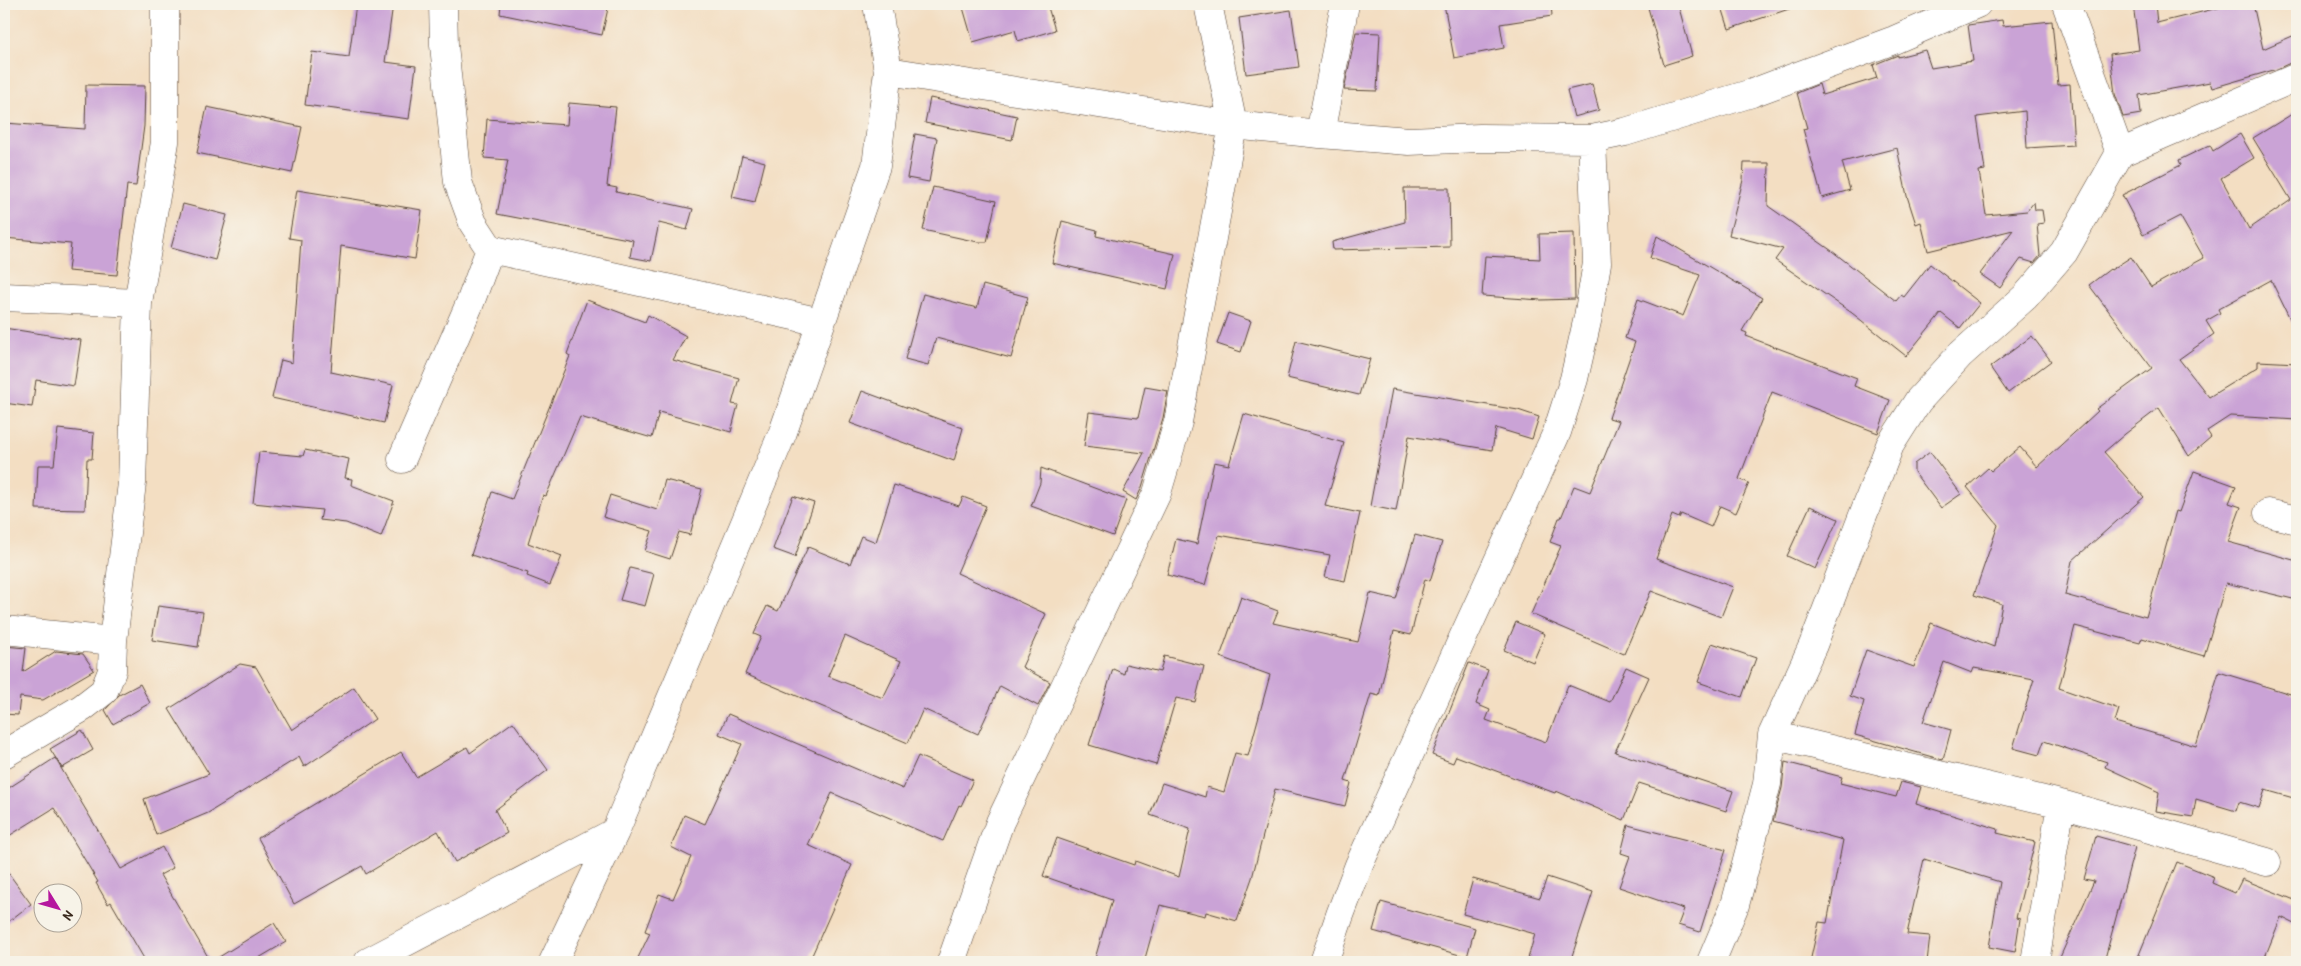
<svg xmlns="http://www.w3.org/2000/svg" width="2301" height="966" font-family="'Patrick Hand',sans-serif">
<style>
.building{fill:#caa3d6;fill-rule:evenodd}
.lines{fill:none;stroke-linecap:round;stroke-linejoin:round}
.minor-casing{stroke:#574537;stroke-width:29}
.minor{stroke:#fff;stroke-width:28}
</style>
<rect width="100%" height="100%" fill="#f7f3e8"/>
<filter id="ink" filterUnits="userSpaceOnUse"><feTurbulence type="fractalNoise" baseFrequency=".02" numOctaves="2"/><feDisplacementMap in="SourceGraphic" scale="10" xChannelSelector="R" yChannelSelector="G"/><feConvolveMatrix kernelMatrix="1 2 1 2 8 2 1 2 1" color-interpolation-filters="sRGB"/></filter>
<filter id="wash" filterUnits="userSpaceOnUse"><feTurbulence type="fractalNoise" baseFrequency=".0096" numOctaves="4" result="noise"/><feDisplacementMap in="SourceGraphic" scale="20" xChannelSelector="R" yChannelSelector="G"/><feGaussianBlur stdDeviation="1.12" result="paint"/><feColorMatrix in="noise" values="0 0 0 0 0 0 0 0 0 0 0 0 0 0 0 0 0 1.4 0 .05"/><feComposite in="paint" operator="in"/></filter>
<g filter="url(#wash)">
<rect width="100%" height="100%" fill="#f3dec2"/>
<g id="blocks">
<path class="building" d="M 356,4 L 393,4 L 385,62 L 416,66 L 409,119 L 305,105 L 312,52 L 349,57 Z
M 501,4 L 609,4 L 602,35 L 500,14 Z
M 962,4 L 1047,4 L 1055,30 L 1018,41 L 1015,30 L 973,42 Z
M 1444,4 L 1551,4 L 1552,16 L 1500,24 L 1504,48 L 1454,58 Z
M 1647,4 L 1678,4 L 1692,56 L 1664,65 Z
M 1721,4 L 1791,4 L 1792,8 L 1729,29 Z
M 2133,4 L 2155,4 L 2157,23 L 2234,4 L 2253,4 L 2263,49 L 2297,34 L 2297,60 L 2277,69 L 2212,88 L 2210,82 L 2139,95 L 2141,114 L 2123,117 L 2115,94 L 2110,54 L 2139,50 Z
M 1291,10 L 1299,67 L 1246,74 L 1239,18 Z
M 2002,20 L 2003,26 L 2052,21 L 2058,85 L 2070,84 L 2074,145 L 2027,148 L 2025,111 L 1977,117 L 1985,170 L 1979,171 L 1986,215 L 2027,211 L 2034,202 L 2035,210 L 2042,210 L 2044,223 L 2037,224 L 2040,256 L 2034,263 L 2021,259 L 2000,288 L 1980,274 L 2013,230 L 1928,251 L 1921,222 L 1916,224 L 1907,196 L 1897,148 L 1842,162 L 1850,190 L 1822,198 L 1803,129 L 1807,128 L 1797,93 L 1819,84 L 1822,95 L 1877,78 L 1873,65 L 1898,55 L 1898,57 L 1925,50 L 1931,68 L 1973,61 L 1968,25 Z
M 1356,32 L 1380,33 L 1377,91 L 1344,90 Z
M 1592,84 L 1599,110 L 1574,117 L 1567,90 Z
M 86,85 L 145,86 L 144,126 L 136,186 L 127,185 L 117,275 L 68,271 L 71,244 L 4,238 L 5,123 L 85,129 Z
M 930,98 L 1017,116 L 1012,140 L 925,123 Z
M 569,103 L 616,107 L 607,186 L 617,188 L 616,192 L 693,209 L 687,230 L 659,223 L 651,261 L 630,257 L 633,240 L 497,214 L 508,160 L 484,158 L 487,119 L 567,125 Z
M 207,107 L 302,127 L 292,173 L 197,153 Z
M 2297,111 L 2297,333 L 2271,280 L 2218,309 L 2220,313 L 2206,321 L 2214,334 L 2179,359 L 2209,397 L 2258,367 L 2258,361 L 2297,363 L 2297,420 L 2230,416 L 2207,431 L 2211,437 L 2189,456 L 2159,408 L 2125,434 L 2104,452 L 2144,497 L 2072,561 L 2065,595 L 2146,617 L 2176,511 L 2179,512 L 2194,471 L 2236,486 L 2229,503 L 2241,507 L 2228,542 L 2297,561 L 2297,600 L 2226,583 L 2204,656 L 2142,638 L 2140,643 L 2075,626 L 2059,688 L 2119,709 L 2115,722 L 2196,746 L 2219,672 L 2297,696 L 2297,799 L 2265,790 L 2259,808 L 2239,802 L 2236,811 L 2196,799 L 2193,817 L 2156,811 L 2159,792 L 2105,767 L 2107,762 L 2044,741 L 2039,755 L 2013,748 L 2034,679 L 1974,668 L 1972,673 L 1944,662 L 1923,722 L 1951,730 L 1943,760 L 1855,735 L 1864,701 L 1850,696 L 1866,650 L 1914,667 L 1931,623 L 1994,647 L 2002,604 L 1974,595 L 1998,525 L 1967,487 L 1988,468 L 1991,471 L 2020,447 L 2037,467 L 2098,411 L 2096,409 L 2152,368 L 2089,285 L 2110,269 L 2111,270 L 2131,257 L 2151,287 L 2204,258 L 2180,216 L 2143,235 L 2122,195 L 2181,165 L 2179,160 L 2210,145 L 2213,151 L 2240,134 L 2254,158 L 2221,178 L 2249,229 L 2291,200 L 2253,138 Z
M 915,134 L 937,138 L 929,182 L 907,178 Z
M 742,156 L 765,162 L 755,202 L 732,197 Z
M 1744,163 L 1769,163 L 1768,206 L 1832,251 L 1896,301 L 1901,295 L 1904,297 L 1930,264 L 1980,303 L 1960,328 L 1941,313 L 1906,356 L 1852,313 L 1775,260 L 1783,249 L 1729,235 L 1743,180 Z
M 933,187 L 996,201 L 987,242 L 978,242 L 923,230 Z
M 1404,188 L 1449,188 L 1450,247 L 1333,250 L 1332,242 L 1405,222 Z
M 297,190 L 422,210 L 415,259 L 341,246 L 331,372 L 393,385 L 384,423 L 272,398 L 281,360 L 292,363 L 301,240 L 289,238 Z
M 183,204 L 227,215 L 215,260 L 171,248 Z
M 1062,221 L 1097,230 L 1096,236 L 1175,254 L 1167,289 L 1052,263 Z
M 1574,233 L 1575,299 L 1541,300 L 1482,296 L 1485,256 L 1540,259 L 1539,234 Z
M 1657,236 L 1762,298 L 1742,331 L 1747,333 L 1746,336 L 1857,378 L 1854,386 L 1890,400 L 1878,433 L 1772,392 L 1739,479 L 1749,483 L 1736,513 L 1720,506 L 1711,527 L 1681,514 L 1679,518 L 1672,515 L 1656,559 L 1733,587 L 1721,617 L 1651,591 L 1624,654 L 1531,614 L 1561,546 L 1550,542 L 1559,518 L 1561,518 L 1574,486 L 1590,492 L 1619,421 L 1609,418 L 1635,342 L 1625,338 L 1638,299 L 1683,316 L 1700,275 L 1650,258 Z
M 983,285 L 1028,297 L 1011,358 L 936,338 L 928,365 L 905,359 L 923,294 L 977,308 Z
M 587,300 L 645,322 L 648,315 L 686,336 L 673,360 L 739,378 L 732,404 L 738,405 L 731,432 L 659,412 L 652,438 L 580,417 L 546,496 L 543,495 L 528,543 L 562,556 L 550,585 L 527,576 L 528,573 L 471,555 L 492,492 L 512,499 L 570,356 L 567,354 Z
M 1228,313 L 1251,321 L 1241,352 L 1217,344 Z
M 4,328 L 81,340 L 74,386 L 36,380 L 32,407 L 4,403 Z
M 2032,336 L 2051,361 L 2008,393 L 1990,367 Z
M 1296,341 L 1370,359 L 1359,395 L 1287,378 Z
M 1145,387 L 1168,391 L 1163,418 L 1142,487 L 1136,500 L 1123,492 L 1144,453 L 1084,446 L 1089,412 L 1138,418 Z
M 1392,389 L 1518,410 L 1539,417 L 1532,439 L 1496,428 L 1492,450 L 1409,436 L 1396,511 L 1370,506 Z
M 862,391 L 963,428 L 954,461 L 850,423 Z
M 1244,414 L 1344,443 L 1325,506 L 1360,513 L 1345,581 L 1325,577 L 1330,555 L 1219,535 L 1205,585 L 1167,575 L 1176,539 L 1197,544 L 1214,462 L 1229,465 Z
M 58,429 L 94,433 L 92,459 L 87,459 L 85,510 L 36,509 L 38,465 L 54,465 Z
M 305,450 L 349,459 L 345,478 L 352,479 L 351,485 L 394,501 L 381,537 L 346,523 L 320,520 L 322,510 L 253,503 L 259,452 L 303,456 Z
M 1930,452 L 1961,494 L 1941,508 L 1914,472 L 1914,464 Z
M 1041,468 L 1126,500 L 1113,536 L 1031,506 L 1040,483 Z
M 665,480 L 702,489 L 690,535 L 679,532 L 670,559 L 645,551 L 652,531 L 603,517 L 610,495 L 657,510 Z
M 894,485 L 959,506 L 963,497 L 986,506 L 957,573 L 1046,614 L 1022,667 L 1050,682 L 1038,706 L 1000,686 L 978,734 L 923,709 L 908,743 L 745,674 L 761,637 L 754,634 L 767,606 L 778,611 L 808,547 L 850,564 L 861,536 L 876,542 ZM 845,636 L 901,661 L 883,698 L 828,676 Z
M 793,496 L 814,503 L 795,557 L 773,549 Z
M 1810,506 L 1838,519 L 1815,569 L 1787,556 Z
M 1415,535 L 1442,542 L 1430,581 L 1425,579 L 1411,635 L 1394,631 L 1379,696 L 1371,694 L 1345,781 L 1351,783 L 1345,806 L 1275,789 L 1252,878 L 1237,921 L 1206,912 L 1205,916 L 1160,905 L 1144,962 L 1094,962 L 1112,900 L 1043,876 L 1057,838 L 1134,865 L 1135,861 L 1179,877 L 1190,829 L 1150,815 L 1162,783 L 1205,797 L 1207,787 L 1224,792 L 1235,753 L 1248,756 L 1270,675 L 1220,657 L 1241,597 L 1278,611 L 1273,623 L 1358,642 L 1370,593 L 1396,599 Z
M 630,568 L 654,574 L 645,606 L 620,600 Z
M 158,606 L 203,612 L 198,647 L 152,640 Z
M 1516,622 L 1545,634 L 1533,662 L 1504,650 Z
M 1712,643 L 1756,658 L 1742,697 L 1698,682 Z
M 4,646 L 26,648 L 23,672 L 56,651 L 83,654 L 94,670 L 43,700 L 20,697 L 18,715 L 4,714 Z
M 1164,656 L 1204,666 L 1195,702 L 1176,698 L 1156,765 L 1089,745 L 1113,669 L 1124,674 L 1126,664 L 1160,672 Z
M 1469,663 L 1488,670 L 1476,704 L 1490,710 L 1486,720 L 1546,742 L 1568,685 L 1610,702 L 1626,667 L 1649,677 L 1615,752 L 1733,791 L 1726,811 L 1639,783 L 1624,820 L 1556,791 L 1555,793 L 1456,756 L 1453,763 L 1432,755 Z
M 240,664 L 256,667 L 292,730 L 354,687 L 375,719 L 304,767 L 299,757 L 208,813 L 156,835 L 144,799 L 209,774 L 169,709 Z
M 140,684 L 150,703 L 113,724 L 105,710 L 119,695 Z
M 728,714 L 903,789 L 918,756 L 973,780 L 961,806 L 959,805 L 943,841 L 832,793 L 808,845 L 852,865 L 809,962 L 636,962 L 650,933 L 645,931 L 659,894 L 673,899 L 691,857 L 671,847 L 684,815 L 705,824 L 742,744 L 719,734 Z
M 513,722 L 548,770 L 495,810 L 507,833 L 455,862 L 438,831 L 366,874 L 362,866 L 294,904 L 258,838 L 401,752 L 416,777 L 467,747 L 470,753 Z
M 82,730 L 93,750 L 62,768 L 50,749 Z
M 55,758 L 121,869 L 162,847 L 173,868 L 160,875 L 211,962 L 274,923 L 286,942 L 252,962 L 146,962 L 111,902 L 108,904 L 96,883 L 98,882 L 54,808 L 4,839 L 4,791 Z
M 1785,762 L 1842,777 L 1840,783 L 1896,797 L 1901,782 L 1921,787 L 1916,804 L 1998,829 L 1997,833 L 2035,842 L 2016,918 L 2020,919 L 2015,952 L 1989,947 L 2000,882 L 1924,859 L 1907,934 L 1930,936 L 1927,962 L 1810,962 L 1819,922 L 1827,923 L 1843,840 L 1773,821 L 1782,788 Z
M 1628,825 L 1726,850 L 1700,932 L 1678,925 L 1684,909 L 1619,887 L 1630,856 L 1621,853 Z
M 2096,836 L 2135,847 L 2104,962 L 2058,962 L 2094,881 L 2084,879 Z
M 2177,862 L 2214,877 L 2212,883 L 2235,893 L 2242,879 L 2297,901 L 2297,925 L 2281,917 L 2263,962 L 2136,962 Z
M 4,867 L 31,904 L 4,925 Z
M 1547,877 L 1593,892 L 1570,962 L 1527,962 L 1535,934 L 1463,914 L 1473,879 L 1540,898 Z
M 1381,902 L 1475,928 L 1467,957 L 1373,931 Z"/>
</g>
</g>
<g filter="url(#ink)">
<use href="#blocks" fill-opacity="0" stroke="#574537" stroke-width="1"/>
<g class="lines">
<defs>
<path id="minor" d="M 888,71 L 1233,125 L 1320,134 L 1409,141 L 1480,138 L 1592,139 L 1625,132 L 1752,93 L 1894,40 L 1977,4
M 1320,134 L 1345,4
M 2120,153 L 2297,77
M 490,249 L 821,322
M 4,297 L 138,303
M 402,459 L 470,303 L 490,249 L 473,223 L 458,182 L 444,45 L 443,4
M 2268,513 L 2297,520
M 4,630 L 113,641
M 1772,735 L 2061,804 L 2267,862
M 4,754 L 82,708 L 104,691 L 112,671 L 113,641 L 132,483 L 138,303 L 165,142 L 165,4
M 368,962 L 615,832 L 783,432 L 876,166 L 888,71 L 877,4
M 553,962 L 615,832
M 951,962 L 1000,822 L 1157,493 L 1178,422 L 1233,125 L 1208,4
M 1324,962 L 1340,915 L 1359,865 L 1557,432 L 1574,379 L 1588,317 L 1597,263 L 1592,139
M 1711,962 L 1735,905 L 1767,784 L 1772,735 L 1813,645 L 1890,445 L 1918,401 L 1960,355 L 2025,297 L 2064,252 L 2120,153 L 2066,4
M 2035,962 L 2061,804"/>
</defs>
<use href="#minor" class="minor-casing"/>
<use href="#minor" class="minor"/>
</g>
</g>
<rect width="2301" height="966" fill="none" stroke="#f7f3e8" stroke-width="20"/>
<g transform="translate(58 908) rotate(127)"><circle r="24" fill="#f7f3e8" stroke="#aca397"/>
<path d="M0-4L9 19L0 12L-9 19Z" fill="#b5179e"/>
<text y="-8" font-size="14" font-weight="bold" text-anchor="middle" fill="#3b2a1e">N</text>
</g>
</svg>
